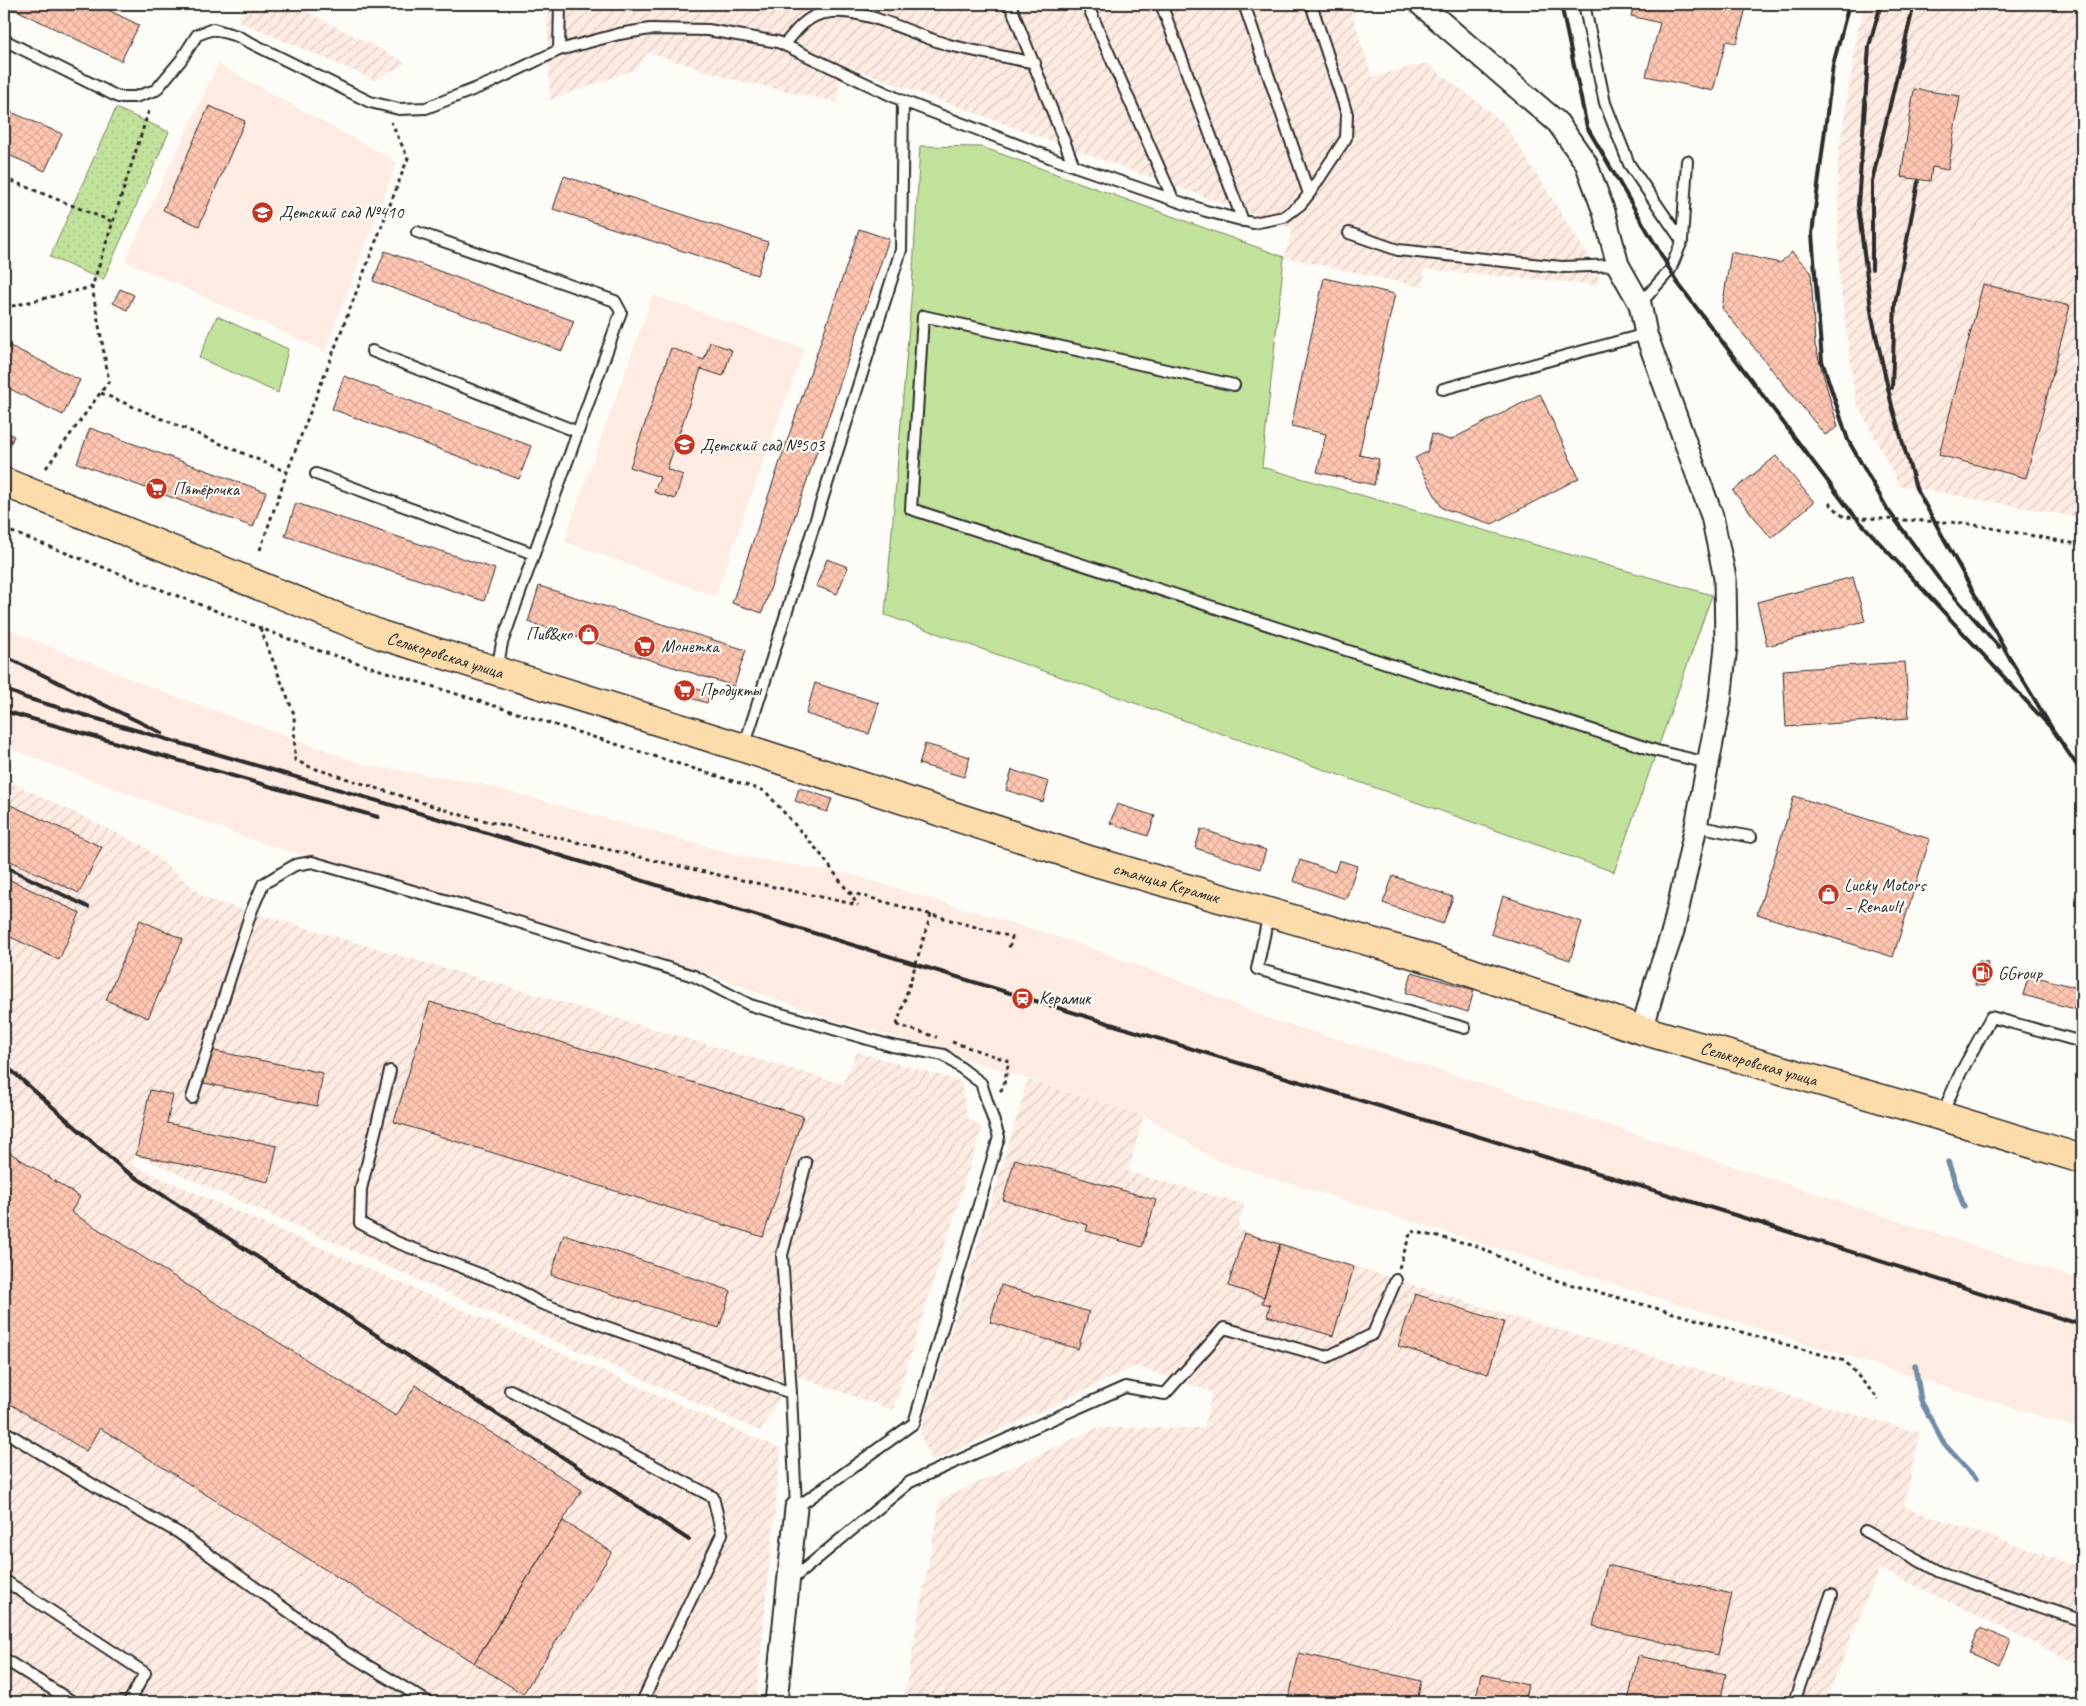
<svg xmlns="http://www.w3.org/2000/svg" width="2086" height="1706" font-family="Caveat,sans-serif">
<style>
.built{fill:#feece2}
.industrial{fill:url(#industrial-furrows)}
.green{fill:#c1e29b;stroke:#768663}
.park{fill:url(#park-dots);stroke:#768663}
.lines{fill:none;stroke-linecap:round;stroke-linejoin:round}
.stream{stroke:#708ca7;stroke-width:5.5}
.building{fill:url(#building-cross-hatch);stroke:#2b2b2b}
.service-casing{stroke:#2b2b2b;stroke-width:14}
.minor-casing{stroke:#2b2b2b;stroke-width:25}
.primary-casing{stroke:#2b2b2b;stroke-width:31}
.path{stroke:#2b2b2b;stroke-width:3;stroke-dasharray:4 4;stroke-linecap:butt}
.service{stroke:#fdfcf7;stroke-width:10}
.minor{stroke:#fdfcf7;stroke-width:21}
.primary{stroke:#fddcac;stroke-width:28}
.rail{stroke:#2b2b2b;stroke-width:4}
.path-bridge{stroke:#2b2b2b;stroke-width:3;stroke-dasharray:4 4;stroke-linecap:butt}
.labels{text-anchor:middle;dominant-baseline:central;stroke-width:4.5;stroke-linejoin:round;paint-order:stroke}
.poi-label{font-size:18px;fill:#2b2b2b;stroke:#fdfcf7;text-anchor:start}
.street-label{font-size:18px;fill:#2b2b2b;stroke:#fdfcf7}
</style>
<defs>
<pattern id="industrial-furrows" width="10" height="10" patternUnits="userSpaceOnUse" patternTransform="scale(1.25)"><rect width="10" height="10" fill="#feece2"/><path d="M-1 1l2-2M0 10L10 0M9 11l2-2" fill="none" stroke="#dacbc2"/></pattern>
<pattern id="park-dots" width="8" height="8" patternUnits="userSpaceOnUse" patternTransform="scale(1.25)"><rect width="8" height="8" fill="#c1e29b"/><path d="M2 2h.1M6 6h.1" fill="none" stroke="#a6c286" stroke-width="1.8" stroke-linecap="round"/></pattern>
<pattern id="building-cross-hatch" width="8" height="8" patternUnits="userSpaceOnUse" patternTransform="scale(1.25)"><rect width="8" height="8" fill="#ffc7b2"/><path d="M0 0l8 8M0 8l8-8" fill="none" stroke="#dbab99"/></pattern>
</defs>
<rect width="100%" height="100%" fill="#fdfcf7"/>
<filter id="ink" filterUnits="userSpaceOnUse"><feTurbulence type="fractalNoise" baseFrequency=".02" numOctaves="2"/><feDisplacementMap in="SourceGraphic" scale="10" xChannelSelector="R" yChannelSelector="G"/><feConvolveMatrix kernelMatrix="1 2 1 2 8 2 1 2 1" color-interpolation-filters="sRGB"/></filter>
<g filter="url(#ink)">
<path class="built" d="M 218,64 L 397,162 L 325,351 L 125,261 Z
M 653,295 L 804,349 L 715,596 L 564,541 Z
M 4,628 L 166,693 L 366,765 L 482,784 L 740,856 L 853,875 L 1065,939 L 1178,980 L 1264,1017 L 1494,1087 L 1971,1245 L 2082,1280 L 2082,1429 L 1218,1161 L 1144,1115 L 885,1034 L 836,1021 L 695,969 L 567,932 L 499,908 L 260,843 L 47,763 L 4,744 Z"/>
<path class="industrial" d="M 247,4 L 292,4 L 406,63 L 375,80 L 238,21 Z
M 547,4 L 1349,4 L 1372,77 L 1427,63 L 1504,123 L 1599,273 L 1598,285 L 1425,269 L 1422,287 L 1284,257 L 1293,229 L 841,64 L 837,102 L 731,79 L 648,52 L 634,70 L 550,100 Z
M 1865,4 L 2082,4 L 2082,518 L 1899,485 L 1856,401 L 1839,277 L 1838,157 L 1858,30 Z
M 4,779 L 144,846 L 206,899 L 843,1084 L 857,1052 L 960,1081 L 968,1118 L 982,1127 L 893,1410 L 794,1375 L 760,1431 L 136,1155 L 133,1166 L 781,1449 L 756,1702 L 4,1702 Z
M 1028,1080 L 1144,1115 L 1128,1172 L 1244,1204 L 1237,1229 L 1514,1317 L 1920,1433 L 1904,1507 L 2082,1568 L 2082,1666 L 1879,1568 L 1825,1702 L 903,1702 L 940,1500 L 1097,1428 L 1204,1428 L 1212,1392 L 1136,1366 L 932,1462 L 920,1434 Z"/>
<path class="green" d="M 920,146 L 982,147 L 1284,257 L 1262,467 L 1712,595 L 1614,872 L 885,615 L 912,289 Z
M 217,316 L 288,349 L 278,393 L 199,358 Z"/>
<path class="park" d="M 116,108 L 169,132 L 103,280 L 50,257 Z"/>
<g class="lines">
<path class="stream" d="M 1948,1162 L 1964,1207
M 1915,1365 L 1921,1401 L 1944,1444 L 1976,1479"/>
</g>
<path class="building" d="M 4,4 L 96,4 L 139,25 L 121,61 Z
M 1634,4 L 1747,4 L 1737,43 L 1726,41 L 1713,91 L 1646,76 L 1660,23 L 1631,16 Z
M 1914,89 L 1960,96 L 1948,170 L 1932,167 L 1930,181 L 1901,177 Z
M 209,106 L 245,121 L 199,226 L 163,210 Z
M 4,109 L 62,134 L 45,171 L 4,153 Z
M 564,176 L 768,242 L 757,275 L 553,209 Z
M 859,229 L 889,239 L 762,613 L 732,603 Z
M 385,251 L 574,321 L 562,351 L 373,281 Z
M 1731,252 L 1780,263 L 1792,252 L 1811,272 L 1815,345 L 1838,427 L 1825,435 L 1722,308 Z
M 1324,278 L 1395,294 L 1359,455 L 1379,459 L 1374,485 L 1317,472 L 1326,434 L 1291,426 Z
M 1983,284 L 2070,306 L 2026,478 L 1939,455 Z
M 120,289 L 134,295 L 127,310 L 113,303 Z
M 710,342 L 732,350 L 723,376 L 701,369 L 667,469 L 683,475 L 675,499 L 654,492 L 660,477 L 630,467 L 671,348 L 704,360 Z
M 4,343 L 80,380 L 63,415 L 4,386 Z
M 344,376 L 531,446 L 519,479 L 332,409 Z
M 1540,394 L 1579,478 L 1492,524 L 1442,508 L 1415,458 L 1427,452 L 1432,434 L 1450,440 Z
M 90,428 L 266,492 L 253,527 L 77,463 Z
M 4,431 L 14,436 L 9,447 L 4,444 Z
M 1776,456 L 1814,502 L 1771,538 L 1733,491 Z
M 296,503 L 495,569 L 484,601 L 285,536 Z
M 827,559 L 848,567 L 837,594 L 816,586 Z
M 1853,577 L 1865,621 L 1767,646 L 1757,602 Z
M 539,586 L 746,650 L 734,686 L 528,622 Z
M 1905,662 L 1909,718 L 1786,727 L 1783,670 Z
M 679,683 L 710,693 L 707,703 L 675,693 Z
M 815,683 L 879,703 L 869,734 L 806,714 Z
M 925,744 L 970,757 L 964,777 L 919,764 Z
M 1012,770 L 1049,782 L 1043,802 L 1006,790 Z
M 799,788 L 832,799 L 827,812 L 795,801 Z
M 1794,796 L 1930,839 L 1893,957 L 1757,914 Z
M 4,802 L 102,847 L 79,893 L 4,858 Z
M 1117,804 L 1155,816 L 1148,836 L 1110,823 Z
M 1201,829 L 1266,850 L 1260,869 L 1195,848 Z
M 1300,860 L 1335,872 L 1339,860 L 1357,866 L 1346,899 L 1293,881 Z
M 1393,876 L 1453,897 L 1443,924 L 1383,903 Z
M 4,877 L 80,913 L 59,960 L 4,934 Z
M 1503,896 L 1582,922 L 1570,960 L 1491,934 Z
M 140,920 L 183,939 L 148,1018 L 106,1000 Z
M 1979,961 L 1988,962 L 1985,986 L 1975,985 Z
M 1412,972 L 1474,990 L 1468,1012 L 1406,993 Z
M 2029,975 L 2082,989 L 2082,1011 L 2023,995 Z
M 430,1002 L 803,1116 L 763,1237 L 394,1122 Z
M 210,1050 L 323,1073 L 317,1106 L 204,1083 Z
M 150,1090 L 173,1095 L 167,1123 L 277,1146 L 269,1182 L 136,1155 Z
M 4,1149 L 80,1197 L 71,1212 L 396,1416 L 416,1385 L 582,1490 L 474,1663 L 100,1428 L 86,1451 L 4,1400 Z
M 1015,1159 L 1156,1200 L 1142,1247 L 1086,1231 L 1088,1225 L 1003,1200 Z
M 1244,1233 L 1280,1244 L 1264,1297 L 1228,1286 Z
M 564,1234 L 731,1291 L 719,1328 L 551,1275 Z
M 1280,1244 L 1354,1267 L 1333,1336 L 1267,1316 L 1270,1305 L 1262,1303 Z
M 1001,1285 L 1089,1312 L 1078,1349 L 990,1322 Z
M 1415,1294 L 1504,1322 L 1488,1374 L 1398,1346 Z
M 563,1521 L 612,1552 L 523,1694 L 474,1663 Z
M 1607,1565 L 1732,1594 L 1718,1655 L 1593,1626 Z
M 1980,1628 L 2011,1641 L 2000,1665 L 1969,1652 Z
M 1299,1653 L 1421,1681 L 1417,1702 L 1288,1702 Z
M 1638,1656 L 1726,1674 L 1720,1702 L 1628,1701 Z
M 1481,1674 L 1528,1685 L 1524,1702 L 1475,1702 Z"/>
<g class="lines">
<defs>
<path id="service" d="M 1010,4 L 1074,166
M 1087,4 L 1173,199
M 1161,4 L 1243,221
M 1584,4 L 1605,103 L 1629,164 L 1682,241 L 1670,270 L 1640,304
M 4,40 L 118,97 L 135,97 L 156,90 L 181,60 L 197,35 L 213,29 L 237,36 L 370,102 L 399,109 L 426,108 L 490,83 L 559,50 L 619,34 L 650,29 L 708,30 L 778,42 L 903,101 L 1057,160 L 1206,211 L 1253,223 L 1284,217 L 1301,204 L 1309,194 L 1244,4
M 784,45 C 796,31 806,16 825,13 C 861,5 915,36 949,45 C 977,52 1006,57 1035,63
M 559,50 L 560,4
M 1309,194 L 1346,138 L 1347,114 L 1313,10
M 417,232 L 615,301 L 621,312 L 502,643 L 497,670
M 1349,233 L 1398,250 L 1562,267 L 1618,265
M 1682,241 L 1687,161
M 372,351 L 578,432
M 1234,385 L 923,316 L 911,509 L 1657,751 L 1708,763
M 1443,389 L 1646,334
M 316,474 L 534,554
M 744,747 L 901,250 L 903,101
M 1696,826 L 1751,837
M 1269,913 L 1257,969 L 1465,1028
M 390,1071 L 361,1189 L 360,1223 L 396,1242 L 511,1286 L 540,1303 L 791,1393
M 192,1098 L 251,912 L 263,884 L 295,865 L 312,862 L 476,909 L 694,976 L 750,1005 L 892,1046 L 944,1055 L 981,1083 L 999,1137 L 914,1423 L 796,1508
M 1942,1114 L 1960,1074 L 1991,1017 L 2082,1042
M 510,1390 L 713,1497 L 722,1534 L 642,1702
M 4,1431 L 105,1492 L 179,1533 L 345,1652 L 428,1702
M 796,1508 L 791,1393 L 782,1255 L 806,1163
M 1865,1531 L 1940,1572 L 2082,1621
M 4,1580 L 145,1673 L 129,1702
M 790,1581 L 910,1482 L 1125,1387 L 1165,1394 L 1224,1328 L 1327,1357 L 1373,1334 L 1396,1280
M 4,1659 L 73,1702
M 1794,1702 L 1831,1595"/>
<path id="minor" d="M 1420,4 L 1558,123 L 1586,163 L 1604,212 L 1618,265 L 1640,304 L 1646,334 L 1712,516 L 1725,578 L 1726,646 L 1720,701 L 1696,826 L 1673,931 L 1655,984 L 1642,1030
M 776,1702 L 796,1508"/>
<g id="primary">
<path id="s1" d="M 4,482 L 381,635 L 744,748 L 1092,861 L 1437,961 L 1642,1030 L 1941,1116 L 2082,1159"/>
</g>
</defs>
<use href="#service" class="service-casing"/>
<use href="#minor" class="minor-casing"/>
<use href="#primary" class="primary-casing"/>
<path class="path" d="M 4,178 L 113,222
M 4,308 L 92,287
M 101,393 L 287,472
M 46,468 L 109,381 L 92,287 L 150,107
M 1829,503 L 1844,517 L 1965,523 L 2082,545
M 4,529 L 320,651 L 765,791 L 819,852 L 858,905
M 260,550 L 287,472 L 408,158 L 391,122
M 260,628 L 294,714 L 295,760 L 310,767 L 461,815 L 700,871 L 858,905
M 849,892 L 1012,937 L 1008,951
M 897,1025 L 937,1037
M 952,1042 L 1009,1061 L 1003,1088 L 999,1092
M 1399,1268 L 1411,1231 L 1475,1245 L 1537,1275 L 1845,1361 L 1879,1400"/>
<use href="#service" class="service"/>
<use href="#minor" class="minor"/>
<use href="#primary" class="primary"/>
<path class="rail" d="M 1561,4 L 1587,127 L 1677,282 L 1851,512 L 2053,730
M 1849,4 L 1833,65 L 1812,234 L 1822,361 L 1848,440 L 1888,510 L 1939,579 L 1999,647
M 1881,4 L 1869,46 L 1858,205 L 1872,317 L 1892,406 L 1916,488 L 2012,662 L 2053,730 L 2082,773
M 1872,269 L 1872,181 L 1914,4
M 1892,388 L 1895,303 L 1918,182
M 4,656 L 162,733
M 4,689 L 26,698 L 477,830 L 1738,1216 L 2082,1325
M 4,711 L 378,817
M 4,866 L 88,907
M 4,1064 L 123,1169 L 689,1540"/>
<path class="path-bridge" d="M 897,1025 L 931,914"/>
</g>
</g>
<defs>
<symbol id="school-disc" viewBox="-11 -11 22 22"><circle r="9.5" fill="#c8321e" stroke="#fdfcf7"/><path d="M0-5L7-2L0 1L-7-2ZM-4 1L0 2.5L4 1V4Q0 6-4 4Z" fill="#fff"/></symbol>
<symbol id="supermarket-disc" viewBox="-11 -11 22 22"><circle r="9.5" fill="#c8321e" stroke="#fdfcf7"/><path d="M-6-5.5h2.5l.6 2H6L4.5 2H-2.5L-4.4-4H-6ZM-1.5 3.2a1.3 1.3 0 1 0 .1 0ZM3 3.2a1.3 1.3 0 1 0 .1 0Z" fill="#fff"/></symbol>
<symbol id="shop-disc" viewBox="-11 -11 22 22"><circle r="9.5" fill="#c8321e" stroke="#fdfcf7"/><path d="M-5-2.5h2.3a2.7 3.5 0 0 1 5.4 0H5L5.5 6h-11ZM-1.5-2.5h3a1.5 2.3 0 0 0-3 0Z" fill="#fff"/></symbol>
<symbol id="fuel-disc" viewBox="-11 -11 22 22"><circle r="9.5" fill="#c8321e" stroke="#fdfcf7"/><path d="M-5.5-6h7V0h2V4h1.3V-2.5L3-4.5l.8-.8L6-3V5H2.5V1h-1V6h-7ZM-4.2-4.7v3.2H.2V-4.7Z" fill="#fff"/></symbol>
<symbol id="station-disc" viewBox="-11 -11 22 22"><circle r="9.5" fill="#c8321e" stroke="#fdfcf7"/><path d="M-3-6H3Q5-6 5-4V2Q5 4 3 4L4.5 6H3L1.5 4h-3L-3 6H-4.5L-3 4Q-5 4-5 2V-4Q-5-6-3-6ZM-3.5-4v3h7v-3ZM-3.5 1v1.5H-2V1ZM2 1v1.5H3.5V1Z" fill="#fff"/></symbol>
</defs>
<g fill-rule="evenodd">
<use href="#school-disc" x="250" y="200" width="25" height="25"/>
<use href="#school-disc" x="672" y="432" width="25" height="25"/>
<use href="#supermarket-disc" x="144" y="476" width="25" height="25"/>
<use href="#shop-disc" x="576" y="622" width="25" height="25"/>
<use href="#supermarket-disc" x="632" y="634" width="25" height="25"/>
<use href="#supermarket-disc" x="672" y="678" width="25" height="25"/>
<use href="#shop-disc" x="1816" y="882" width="25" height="25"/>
<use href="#fuel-disc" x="1970" y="960" width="25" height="25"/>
<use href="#station-disc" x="1010" y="986" width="25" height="25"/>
</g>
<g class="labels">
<g class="poi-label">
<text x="279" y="212">Детский сад №410</text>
<text x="700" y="445">Детский сад №503</text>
<text x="173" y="489">Пятёрочка</text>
<text x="572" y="634" text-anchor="end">Пив&amp;ко</text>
<text x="661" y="646">Монетка</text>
<text x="700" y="690">Продукты</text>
<text x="1844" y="885">Lucky Motors<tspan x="1844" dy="21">– Renault</tspan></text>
<text x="1998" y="973">GGroup</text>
<text x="1039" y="998">Керамик</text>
</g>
<g class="street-label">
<text stroke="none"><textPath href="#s1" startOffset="474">Селькоровская улица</textPath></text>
<text stroke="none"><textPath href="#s1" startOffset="1230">станция Керамик</textPath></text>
<text stroke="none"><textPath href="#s1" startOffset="1850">Селькоровская улица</textPath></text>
</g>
</g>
<rect width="2086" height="1706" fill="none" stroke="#fdfcf7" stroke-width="20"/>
<rect x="10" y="10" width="2066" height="1686" fill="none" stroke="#2b2b2b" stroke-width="2" filter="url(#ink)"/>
</svg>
